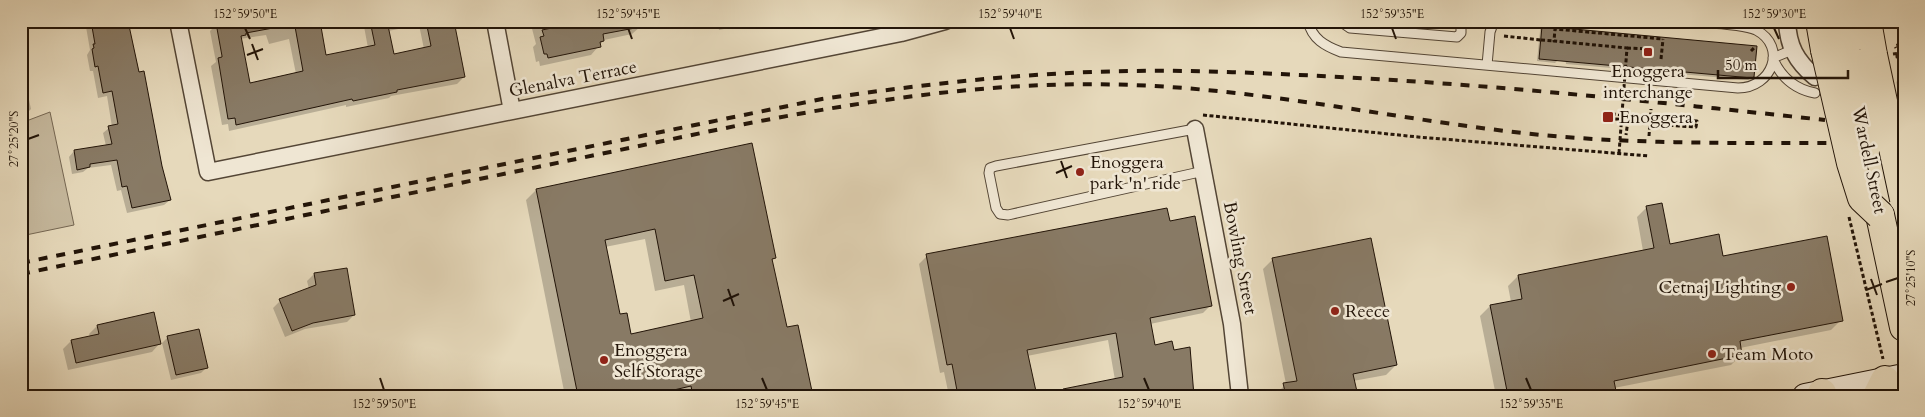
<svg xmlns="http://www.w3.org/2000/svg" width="1925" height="417" font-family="Cardo,serif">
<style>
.green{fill:#c5b89d;stroke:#746652}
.shadow{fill:#0003;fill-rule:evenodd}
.building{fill:#887a65;stroke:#221408;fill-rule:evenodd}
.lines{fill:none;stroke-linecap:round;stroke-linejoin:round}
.street-tunnel{stroke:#c9bba0;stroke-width:16;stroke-dasharray:16 8;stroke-linecap:butt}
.lane-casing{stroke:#534535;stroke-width:11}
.street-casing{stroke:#534535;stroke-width:19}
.secondary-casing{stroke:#221408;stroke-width:26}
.highway-casing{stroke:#221408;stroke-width:30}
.path{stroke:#221408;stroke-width:3;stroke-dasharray:4 2.5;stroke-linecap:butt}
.lane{stroke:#efe6d3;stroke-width:9}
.street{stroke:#efe6d3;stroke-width:16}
.secondary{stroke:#efe6d3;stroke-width:24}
.highway{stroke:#e6d9bb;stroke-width:28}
.rail{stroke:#221408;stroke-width:4;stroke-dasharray:9 9;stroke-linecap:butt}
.highway-bridge-casing{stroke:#221408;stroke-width:30;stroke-linecap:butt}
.path-bridge{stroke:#221408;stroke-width:3;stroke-dasharray:4 2.5;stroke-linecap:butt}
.highway-bridge{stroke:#e6d9bb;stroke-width:28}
.ticks{fill:none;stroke:#221408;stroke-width:2}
.poi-dot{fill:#8f2418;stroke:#efe6d3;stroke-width:2}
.labels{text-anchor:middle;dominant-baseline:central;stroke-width:5;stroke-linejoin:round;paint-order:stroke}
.poi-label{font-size:18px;fill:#221408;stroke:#efe6d3;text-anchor:start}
.street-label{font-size:18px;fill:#221408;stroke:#efe6d3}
.neatline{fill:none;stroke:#221408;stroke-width:2}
.ticks-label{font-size:12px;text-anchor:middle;fill:#221408}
</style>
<rect width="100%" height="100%" fill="#e6d9bb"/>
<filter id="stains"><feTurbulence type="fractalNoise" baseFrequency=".004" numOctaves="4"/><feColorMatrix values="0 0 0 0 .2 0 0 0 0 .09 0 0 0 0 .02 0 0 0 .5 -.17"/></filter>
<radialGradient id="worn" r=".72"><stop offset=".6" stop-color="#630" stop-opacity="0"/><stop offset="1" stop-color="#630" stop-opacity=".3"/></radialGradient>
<path class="green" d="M 50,112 L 74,225 L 21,236 L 21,123 Z"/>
<path class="shadow" d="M 85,21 L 127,21 L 170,200 L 164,205 L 127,213 L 121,190 L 117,191 L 111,165 L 88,168 L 83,172 L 72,174 L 69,157 L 74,151 L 106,146 L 103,133 L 109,128 L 112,127 L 107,96 L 98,98 L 93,71 L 90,71 L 87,55 L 90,50 Z
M 213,21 L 318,21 L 325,57 L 368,48 L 363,21 L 453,21 L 464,77 L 457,84 L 391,96 L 389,98 L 346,107 L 346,105 L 229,131 L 228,124 L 222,125 L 211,66 L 216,62 L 210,31 L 214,27 ZM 419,25 L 424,49 L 393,55 L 388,31 ZM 266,35 L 269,44 L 289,39 L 296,74 L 249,84 L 240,39 Z
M 530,21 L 566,21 L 567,26 L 590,21 L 640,21 L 641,26 L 632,34 L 604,40 L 591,55 L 540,66 L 539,61 L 536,62 L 533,47 L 536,44 Z
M 717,21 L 744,21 L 739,26 L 719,30 Z
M 1541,21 L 1545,21 L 1557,61 L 1555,63 L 1537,61 Z
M 1562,32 L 1753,77 L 1748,80 L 1566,64 Z
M 25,42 L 29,67 L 23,72 L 31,109 L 24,116 L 21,117 L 21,43 Z
M 536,190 L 775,258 L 771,261 L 786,328 L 812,396 L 565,396 L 526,200 ZM 645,239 L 655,291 L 684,285 L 691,322 L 630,335 L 619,315 L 605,247 Z
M 1647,207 L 1669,246 L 1722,257 L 1841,320 L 1831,330 L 1740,348 L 1741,355 L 1731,365 L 1614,388 L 1616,396 L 1496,396 L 1480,316 L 1490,306 L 1511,302 L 1508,286 L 1518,276 L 1643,251 L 1637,217 Z
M 1169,223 L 1211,305 L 1203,313 L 1150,324 L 1154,346 L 1173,352 L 1192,396 L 949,396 L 944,372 L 940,373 L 919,264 L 927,256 ZM 1108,340 L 1115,380 L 1036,396 L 1027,356 Z
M 1273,259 L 1396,365 L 1386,375 L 1353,381 L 1356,396 L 1274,396 L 1286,384 L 1263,269 Z
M 314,274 L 354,315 L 347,322 L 305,329 L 285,337 L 273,308 L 280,301 L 309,289 L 307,281 Z
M 97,326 L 160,343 L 152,352 L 68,370 L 63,349 L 71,341 L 90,337 L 89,334 Z
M 168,337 L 207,367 L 201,373 L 171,380 L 162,343 Z
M 349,392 L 350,396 L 331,396 Z"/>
<path class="building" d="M 91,21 L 128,21 L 139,72 L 144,71 L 162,166 L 171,200 L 132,208 L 127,186 L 122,187 L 117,160 L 90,164 L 90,167 L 77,170 L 74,150 L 112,144 L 108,126 L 118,124 L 112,91 L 103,93 L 98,66 L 95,67 L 92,49 L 94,48 L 93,44 L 95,44 Z
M 226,21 L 273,21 L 273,28 L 246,33 L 246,35 L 241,36 L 250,83 L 303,71 L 294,21 L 320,21 L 326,55 L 375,45 L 370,21 L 387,21 L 394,54 L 431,46 L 426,21 L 454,21 L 465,77 L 397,90 L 397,92 L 353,101 L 352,99 L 236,125 L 235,118 L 228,119 L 218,58 L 222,57 L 222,56 L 216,23 Z
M 585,21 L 634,21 L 635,28 L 603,34 L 604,41 L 600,42 L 601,47 L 548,58 L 547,54 L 544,54 L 540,37 L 544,36 L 542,30 Z
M 1542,26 L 1757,46 L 1754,77 L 1752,78 L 1539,59 Z
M 752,143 L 776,258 L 772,259 L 787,327 L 798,325 L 813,396 L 693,396 L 691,386 L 648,396 L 578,396 L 536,189 ZM 655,229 L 665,281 L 694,275 L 703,318 L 631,334 L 627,313 L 620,314 L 605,240 Z
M 1662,203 L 1670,244 L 1719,234 L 1723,256 L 1827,236 L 1843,321 L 1740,341 L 1742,355 L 1614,381 L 1617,396 L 1508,396 L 1490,305 L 1522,299 L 1518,275 L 1654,248 L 1646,206 Z
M 1167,208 L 1170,221 L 1195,216 L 1212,306 L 1150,318 L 1155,345 L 1172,341 L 1174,350 L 1190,347 L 1194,396 L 1064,396 L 1063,389 L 1123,377 L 1116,333 L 1027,350 L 1037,396 L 958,396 L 952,364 L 947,365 L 926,254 Z
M 1371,238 L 1397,365 L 1353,374 L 1358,396 L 1286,396 L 1283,383 L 1297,381 L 1272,258 Z
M 347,268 L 355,315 L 313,323 L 292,331 L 279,299 L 316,285 L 314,273 Z
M 154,312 L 161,344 L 76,363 L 71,340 L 99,334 L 97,325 Z
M 199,329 L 208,368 L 176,375 L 167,336 Z"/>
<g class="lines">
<path class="street-tunnel" d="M 1874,90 L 1891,91 L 1904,88"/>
<defs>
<path id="lane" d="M 1308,21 C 1312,39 1325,46 1341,52 L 1738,88 C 1772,88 1788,47 1756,30 C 1742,23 1701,23 1683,21
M 1340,21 L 1350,28 L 1457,37 L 1461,33 L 1461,21
M 1773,58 L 1792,50
M 1773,59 C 1781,77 1794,89 1815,93
M 1487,65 L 1490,32 L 1494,21
M 1195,129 L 996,166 L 990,168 L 989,173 L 996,208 L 1000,214 L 1008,215 L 1204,171"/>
<path id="street" d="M 178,21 L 208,172 L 901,33 L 945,21
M 495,21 L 512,111
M 1787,21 C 1788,46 1796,61 1815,77
M 1195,129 L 1232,324 L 1240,396"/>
<path id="secondary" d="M 1805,396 L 1904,376"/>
<path id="highway" d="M 1820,21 L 1825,50
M 1841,21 L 1846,52
M 1867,21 L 1873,55
M 1880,215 L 1904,327
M 1822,393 L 1822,396
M 1877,396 L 1885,380"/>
</defs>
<use href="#lane" class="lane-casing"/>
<use href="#street" class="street-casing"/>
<use href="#secondary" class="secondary-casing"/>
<use href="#highway" class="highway-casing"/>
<path class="path" d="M 1504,36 L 1541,40
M 1627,48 L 1649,49 L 1648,58
M 1751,51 L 1755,47
M 1893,54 L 1900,53 L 1898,45 L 1895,46 L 1896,48
M 1897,54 L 1897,57 L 1904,56
M 1661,59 L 1663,39
M 1203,115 L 1418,137 L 1649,156
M 1622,115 L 1605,113 L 1605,118 L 1628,120 L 1626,135
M 1649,136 L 1651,109
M 1849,217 L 1883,359"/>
<use href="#lane" class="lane"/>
<use href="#street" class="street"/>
<use href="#secondary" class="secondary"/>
<use href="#highway" class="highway"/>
<path class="rail" d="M 21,263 L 822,99 C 925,84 1029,72 1134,71 C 1196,70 1259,73 1321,76 C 1489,84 1657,102 1825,120
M 21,274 L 745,124 C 873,99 1002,80 1132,85 C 1270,90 1404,121 1541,135 C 1638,144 1735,143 1832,143"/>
<defs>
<path id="highway-bridge" d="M 1825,50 L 1851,163 L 1862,198 L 1880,215
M 1846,52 L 1866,147
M 1873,55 L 1904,199"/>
</defs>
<use href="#highway-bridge" class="highway-bridge-casing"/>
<path class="path-bridge" d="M 1541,40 L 1554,41
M 1622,115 L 1697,121 L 1696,127 L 1649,124
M 1619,153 L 1627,48 L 1554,41 L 1555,29 L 1663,39"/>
<use href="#highway-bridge" class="highway-bridge"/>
</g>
<path class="ticks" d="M 245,28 L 250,39M 628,28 L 632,39M 1010,28 L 1014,39M 1392,28 L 1396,39M 1774,28 L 1779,39M 252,44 L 258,60M 247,55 L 263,49M 28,139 L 39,135M 1061,161 L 1067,178M 1056,173 L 1072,166M 1871,279 L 1877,295M 1886,282 L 1898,278M 728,289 L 734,306M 1866,290 L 1882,284M 723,301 L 739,294M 380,378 L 384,390M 762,378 L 767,390M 1144,378 L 1149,390M 1526,378 L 1531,390"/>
<g class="poi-dot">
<rect x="1643" y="47" width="10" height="10" rx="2.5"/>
<rect x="1602" y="111" width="12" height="12" rx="2.5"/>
<circle cx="1080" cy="172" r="5"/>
<circle cx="1791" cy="287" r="5"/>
<circle cx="1335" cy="311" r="5"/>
<circle cx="1712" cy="354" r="5"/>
<circle cx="604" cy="360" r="5"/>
</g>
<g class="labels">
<g class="poi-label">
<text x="1648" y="71" text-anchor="middle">Enoggera<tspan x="1648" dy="21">interchange</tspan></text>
<text x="1619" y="117">Enoggera</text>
<text x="1090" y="162">Enoggera<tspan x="1090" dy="21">park 'n' ride</tspan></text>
<text x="1781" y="287" text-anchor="end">Cetnaj Lighting</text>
<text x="1345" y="311">Reece</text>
<text x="614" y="350">Enoggera<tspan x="614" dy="21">Self Storage</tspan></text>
<text x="1722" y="354">Team Moto</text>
</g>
<g class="street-label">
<text transform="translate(573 79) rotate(-11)">Glenalva Terrace</text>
<text transform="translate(1869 160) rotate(78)">Wardell Street</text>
<text transform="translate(1240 258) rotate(79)">Bowling Street</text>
</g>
</g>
<rect width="1925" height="417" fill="none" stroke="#e6d9bb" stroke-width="55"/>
<path d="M1718 70v8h130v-8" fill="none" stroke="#221408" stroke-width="2.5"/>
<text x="1725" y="70" font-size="15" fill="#221408" stroke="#efe6d3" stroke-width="4" paint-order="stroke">50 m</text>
<rect x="28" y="28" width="1870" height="362" class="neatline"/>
<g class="ticks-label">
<text x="245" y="18">152°59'50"E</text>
<text x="628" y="18">152°59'45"E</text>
<text x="1010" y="18">152°59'40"E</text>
<text x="1392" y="18">152°59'35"E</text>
<text x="1774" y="18">152°59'30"E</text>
<text transform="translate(14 139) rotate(-90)" y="4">27°25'20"S</text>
<text transform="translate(1911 278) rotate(-90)" y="4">27°25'10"S</text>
<text x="384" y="408">152°59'50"E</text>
<text x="767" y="408">152°59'45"E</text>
<text x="1149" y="408">152°59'40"E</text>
<text x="1531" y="408">152°59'35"E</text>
</g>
<rect width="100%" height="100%" filter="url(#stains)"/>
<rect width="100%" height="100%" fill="url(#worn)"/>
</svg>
